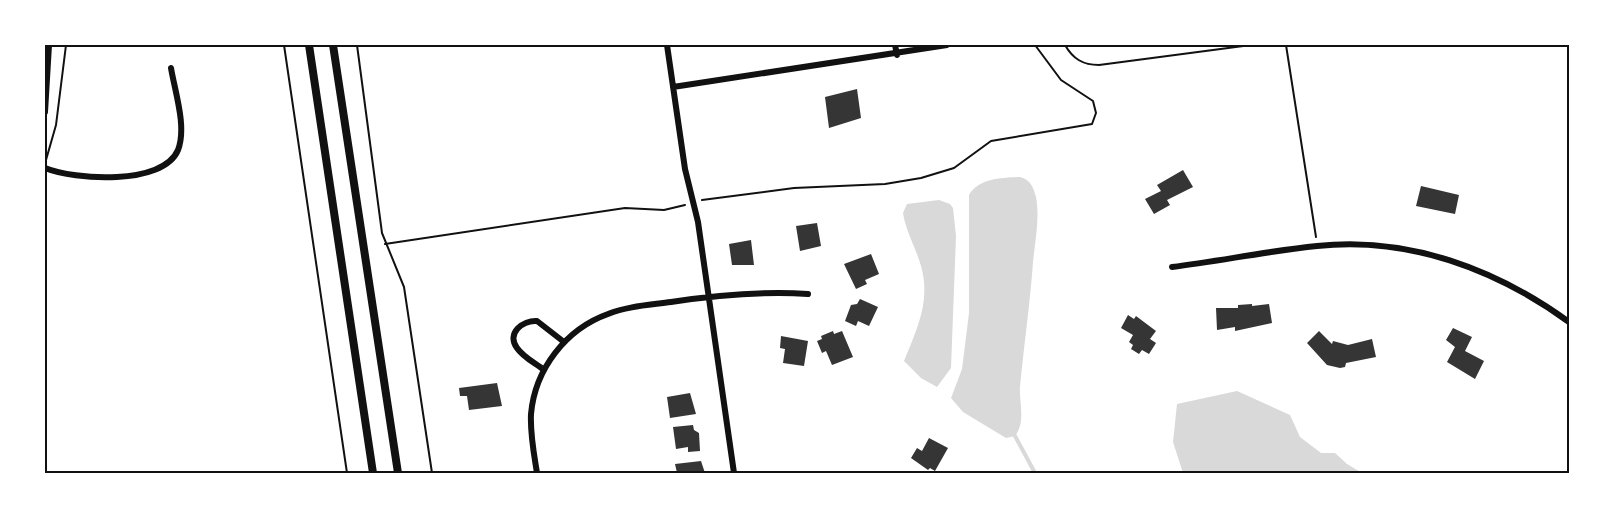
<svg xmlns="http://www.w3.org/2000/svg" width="1614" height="518" font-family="'Public Sans',sans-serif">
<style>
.water{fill:#d9d9d9}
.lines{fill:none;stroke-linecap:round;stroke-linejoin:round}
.stream{stroke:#d9d9d9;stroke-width:4}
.building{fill:#353535}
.path{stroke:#111;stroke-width:2}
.minor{stroke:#111;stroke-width:6}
.secondary{stroke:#111;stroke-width:8}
.neatline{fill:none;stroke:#111;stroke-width:2}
</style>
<rect width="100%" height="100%" fill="#fff"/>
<path class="water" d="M 1020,177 C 1031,180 1033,187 1036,197 C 1040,218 1035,241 1033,262 C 1030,304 1024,345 1020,387 C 1019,403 1026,422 1015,436 L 1006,438 L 963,412 L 951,398 L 962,369 L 969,313 L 969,195 C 979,178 1002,178 1020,177 Z
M 939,200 L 950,204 L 953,208 L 956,236 L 951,368 L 937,387 L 921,378 L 904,361 C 917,329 931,301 921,266 C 916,248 906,232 903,213 L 907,204 Z
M 1237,391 L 1290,415 L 1300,437 L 1321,453 L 1335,453 L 1347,464 L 1362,473 L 1183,473 L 1173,442 L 1177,404 Z"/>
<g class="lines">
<path class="stream" d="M 1015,436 L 1035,473"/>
</g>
<path class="building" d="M 857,89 L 861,118 L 829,128 L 825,97 Z
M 1183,170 L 1193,187 L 1167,200 L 1170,205 L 1154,214 L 1145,199 L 1161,191 L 1157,185 Z
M 1421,186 L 1459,195 L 1455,214 L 1416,206 Z
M 817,223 L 821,246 L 800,251 L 796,226 Z
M 751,240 L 754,265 L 732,265 L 729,244 Z
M 871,254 L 879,274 L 865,280 L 867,284 L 856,289 L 844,264 Z
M 860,299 L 878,307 L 869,326 L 858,321 L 856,326 L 845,321 L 851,305 L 857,304 Z
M 1252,304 L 1252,306 L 1269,304 L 1272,323 L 1235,331 L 1235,327 L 1217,330 L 1216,308 L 1238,308 L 1238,305 Z
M 1128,315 L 1134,319 L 1136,316 L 1156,331 L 1150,339 L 1156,343 L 1149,354 L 1142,350 L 1139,354 L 1131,349 L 1133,345 L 1129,342 L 1133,335 L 1121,328 Z
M 1453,328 L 1472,337 L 1465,351 L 1484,361 L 1475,379 L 1447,362 L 1455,347 L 1446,340 Z
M 833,331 L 834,334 L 842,331 L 853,357 L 832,365 L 826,351 L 822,353 L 817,341 L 822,339 L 821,336 Z
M 1319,331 L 1332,344 L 1333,341 L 1348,345 L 1372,339 L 1376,357 L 1346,363 L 1345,367 L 1340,368 L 1327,365 L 1307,343 Z
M 781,336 L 808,341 L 804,366 L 783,363 L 785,349 L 780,348 Z
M 497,383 L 502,406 L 469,410 L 467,396 L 460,396 L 459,388 Z
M 690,393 L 696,414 L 670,418 L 667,397 Z
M 693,425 L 694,430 L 699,433 L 700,451 L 688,452 L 688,447 L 676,449 L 673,427 Z
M 929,438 L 948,448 L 935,471 L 930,468 L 928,470 L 911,458 L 917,448 L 922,451 Z
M 701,461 L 705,473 L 677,473 L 675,464 Z"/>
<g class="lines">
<path class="path" d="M 284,45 L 347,473
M 357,45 L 382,233 L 404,287 L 432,473
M 1065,45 C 1073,59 1083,65 1099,65 L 1251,45
M 1286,45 L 1316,237
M 46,160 L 56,125 L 66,45
M 702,200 L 794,188 L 885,184 L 921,178 L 954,168 L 991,141 L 1092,124 L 1096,113 L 1093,101 L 1061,80 L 1035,45
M 385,244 L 625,208 L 664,210 L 685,205"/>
<path class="minor" d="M 667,45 L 685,169 L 698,222 L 734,473
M 895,45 L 897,55
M 673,87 L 947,45
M 45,112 L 49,45
M 45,168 C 74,180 163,186 178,150 C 187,127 175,92 171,68
M 1172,267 C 1220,261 1268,251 1317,246 C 1408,236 1496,269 1569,322
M 544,370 C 535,363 523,357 517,348 C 506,333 523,320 537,321 L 564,342
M 537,473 C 534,454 530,434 531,414 C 535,369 566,329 608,314 C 628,306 650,305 671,302 C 718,295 761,291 808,294"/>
<path class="secondary" d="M 309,45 L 373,473
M 333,45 L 398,473"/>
</g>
<rect width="1614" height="518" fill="none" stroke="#ffffff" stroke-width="93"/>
<rect x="46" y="46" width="1522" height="426" class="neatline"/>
</svg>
